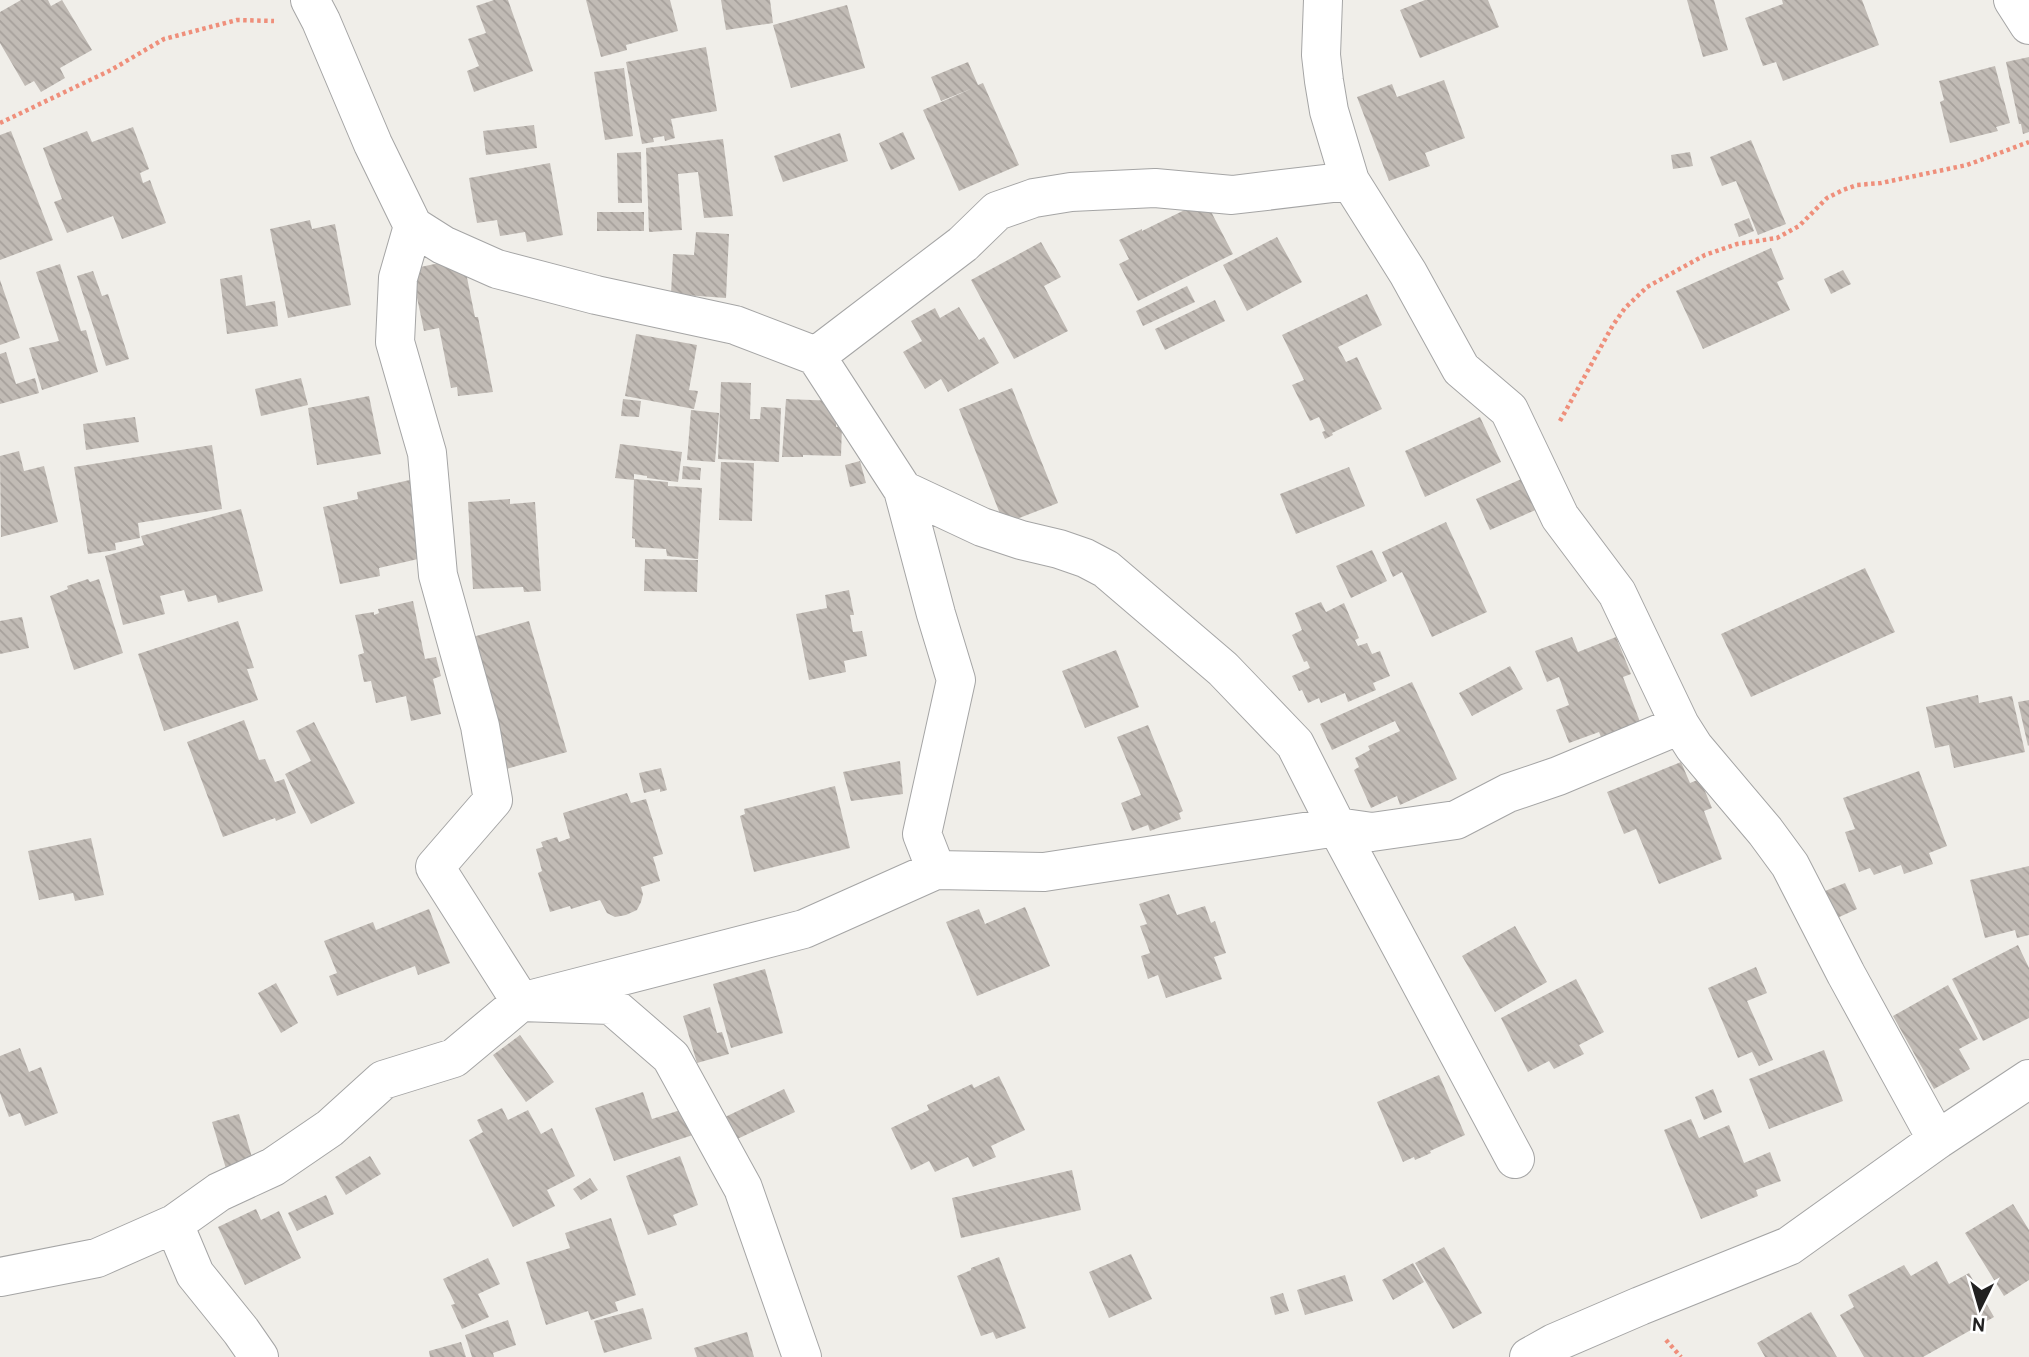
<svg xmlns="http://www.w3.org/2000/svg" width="2029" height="1357" font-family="Overpass,sans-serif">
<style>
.building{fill:url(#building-back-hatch)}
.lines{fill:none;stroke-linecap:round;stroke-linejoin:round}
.street-casing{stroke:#a5a5a5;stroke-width:40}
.path{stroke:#ef8f7b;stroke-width:4.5;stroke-dasharray:3.5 3.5;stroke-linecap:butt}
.street{stroke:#fff;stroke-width:38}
</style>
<defs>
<pattern id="building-back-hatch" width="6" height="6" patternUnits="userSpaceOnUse" patternTransform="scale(1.75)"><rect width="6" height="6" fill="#c1bbb5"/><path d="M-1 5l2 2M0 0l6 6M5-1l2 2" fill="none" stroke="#a6a09b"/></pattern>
</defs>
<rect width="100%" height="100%" fill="#f0eee9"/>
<path class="building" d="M 21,0 L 48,0 L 51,6 L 62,0 L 92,50 L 60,68 L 65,78 L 41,92 L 34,81 L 25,86 L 0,43 L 0,12 Z
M 494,0 L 508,0 L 533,71 L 474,92 L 467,71 L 479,66 L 468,39 L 486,33 L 476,6 Z
M 586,0 L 670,0 L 678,31 L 626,45 L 627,50 L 601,57 Z
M 721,0 L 770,0 L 773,23 L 726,30 Z
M 1425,0 L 1488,0 L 1499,27 L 1420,58 L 1400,10 Z
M 1687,0 L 1714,0 L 1728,50 L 1703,57 Z
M 1782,0 L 1862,0 L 1879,45 L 1783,81 L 1776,62 L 1763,66 L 1745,18 L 1783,4 Z
M 847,5 L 865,68 L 791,88 L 773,25 Z
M 706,47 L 717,111 L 671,119 L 675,138 L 665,141 L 664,136 L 653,138 L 654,142 L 642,144 L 626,62 Z
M 2029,57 L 2029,132 L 2023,134 L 2021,124 L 2019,124 L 2006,62 Z
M 968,62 L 978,85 L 983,83 L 1019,165 L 959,191 L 923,110 L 973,88 L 941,101 L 931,77 Z
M 1995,66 L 2010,123 L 1996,127 L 1998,131 L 1950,143 L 1940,102 L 1944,100 L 1939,81 Z
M 624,68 L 633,136 L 605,140 L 594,72 Z
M 1444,80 L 1465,138 L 1425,153 L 1430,166 L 1389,181 L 1357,97 L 1392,84 L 1397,97 Z
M 534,125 L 537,148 L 486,155 L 483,131 Z
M 133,127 L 149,169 L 140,173 L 143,183 L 150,180 L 166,223 L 122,239 L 113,216 L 67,233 L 54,202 L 62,199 L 43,148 L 87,131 L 92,142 Z
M 11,131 L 53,240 L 0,260 L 0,135 Z
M 903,132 L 915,159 L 891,170 L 879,143 Z
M 840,133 L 848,161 L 783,182 L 774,156 Z
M 723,139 L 733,216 L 704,218 L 698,172 L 678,174 L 682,230 L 649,232 L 646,148 Z
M 1751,140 L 1786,224 L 1758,235 L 1736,181 L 1722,186 L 1710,157 Z
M 641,152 L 642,203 L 618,203 L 617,153 Z
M 1690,152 L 1693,166 L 1673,169 L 1671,155 Z
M 550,163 L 563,235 L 527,242 L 525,232 L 500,236 L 497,220 L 477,223 L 469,178 Z
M 1205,200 L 1233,254 L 1138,301 L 1119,264 L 1129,259 L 1119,240 L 1142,229 L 1142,231 Z
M 597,212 L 644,212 L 644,231 L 597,231 Z
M 1749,218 L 1754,231 L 1739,237 L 1734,224 Z
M 310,220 L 312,229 L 335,224 L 351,305 L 288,318 L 270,229 Z
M 696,232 L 729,234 L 726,298 L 671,294 L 673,254 L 694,255 Z
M 1277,237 L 1302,282 L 1247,311 L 1223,265 Z
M 1041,242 L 1061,277 L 1044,286 L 1068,331 L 1014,359 L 971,280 Z
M 1771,248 L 1784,279 L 1777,282 L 1790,310 L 1703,349 L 1676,291 Z
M 463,258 L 475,317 L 478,317 L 493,392 L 458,396 L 457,387 L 451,388 L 439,328 L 424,331 L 411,269 Z
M 60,264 L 81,331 L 86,330 L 98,372 L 42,390 L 29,348 L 59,341 L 36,272 Z
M 1843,270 L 1851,284 L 1831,294 L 1824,279 Z
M 93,271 L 102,296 L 108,294 L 129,359 L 106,366 L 77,276 Z
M 242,275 L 246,306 L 275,301 L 278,326 L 227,334 L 220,279 Z
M 0,280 L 20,338 L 0,345 Z
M 1187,286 L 1195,302 L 1143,326 L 1136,311 Z
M 1367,294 L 1382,325 L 1338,347 L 1346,362 L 1357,357 L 1382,409 L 1332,433 L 1333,435 L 1325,439 L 1322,432 L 1325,431 L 1319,417 L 1310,421 L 1292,385 L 1304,380 L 1282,335 Z
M 1215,300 L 1225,321 L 1165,350 L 1155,329 Z
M 959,307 L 979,340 L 984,337 L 999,363 L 948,392 L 941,379 L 925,389 L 903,352 L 922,341 L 911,321 L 935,308 L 940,318 Z
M 636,334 L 697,345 L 689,390 L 698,391 L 694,409 L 625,396 Z
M 6,352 L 16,384 L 35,378 L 39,393 L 0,404 L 0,354 Z
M 301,378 L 308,405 L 261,416 L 255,389 Z
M 721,382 L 751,383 L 750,419 L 760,419 L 761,407 L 781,408 L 779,462 L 718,459 Z
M 1012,388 L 1058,503 L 1004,524 L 959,409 Z
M 369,396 L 381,454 L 317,465 L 308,408 Z
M 623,399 L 641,401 L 639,417 L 621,416 Z
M 786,399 L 837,401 L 836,427 L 842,426 L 841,456 L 803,455 L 803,457 L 782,457 Z
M 691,410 L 719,413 L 715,462 L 687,460 Z
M 135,417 L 139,442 L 86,450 L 83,424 Z
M 1480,417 L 1501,462 L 1425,497 L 1405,451 Z
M 620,444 L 682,452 L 678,482 L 647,478 L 647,476 L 634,474 L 634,479 L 668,482 L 668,486 L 702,488 L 698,559 L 667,556 L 666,549 L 635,547 L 635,539 L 632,538 L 634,479 L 634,480 L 615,478 Z
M 212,445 L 222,509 L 138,523 L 140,538 L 115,543 L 116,550 L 88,554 L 74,467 Z
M 19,451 L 24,471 L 44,466 L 58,522 L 1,537 L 0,456 Z
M 860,461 L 866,483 L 850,487 L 845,465 Z
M 721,462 L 754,463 L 752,521 L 719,520 Z
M 683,466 L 701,468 L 700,480 L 682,479 Z
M 1349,467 L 1365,506 L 1296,534 L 1280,494 Z
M 1533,474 L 1547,505 L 1490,530 L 1476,499 Z
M 414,479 L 431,556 L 379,568 L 380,576 L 340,584 L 323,507 L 358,499 L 357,492 Z
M 510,499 L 510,504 L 535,502 L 541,591 L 524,592 L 523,587 L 473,589 L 468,502 Z
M 241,509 L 263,591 L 218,603 L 216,595 L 188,602 L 184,590 L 160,596 L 165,614 L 123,625 L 105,556 L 144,545 L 141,536 Z
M 1446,522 L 1487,612 L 1432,637 L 1402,572 L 1393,577 L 1382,552 Z
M 1372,550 L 1387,581 L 1351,598 L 1336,566 Z
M 645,559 L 698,560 L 697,592 L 644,591 Z
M 1865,568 L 1895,632 L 1751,697 L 1721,634 Z
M 88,579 L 90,582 L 99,579 L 123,653 L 74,670 L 50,596 L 68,589 L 67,586 Z
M 849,590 L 854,615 L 850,615 L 853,632 L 862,631 L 867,656 L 844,661 L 846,672 L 809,680 L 796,614 L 827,608 L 825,595 Z
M 413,601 L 425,659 L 436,657 L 441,676 L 433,679 L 441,714 L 411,721 L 406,696 L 376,703 L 371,681 L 364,682 L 358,655 L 364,653 L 355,615 L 374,612 L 374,615 L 379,613 L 378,609 Z
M 1321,602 L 1326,612 L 1344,603 L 1359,638 L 1355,640 L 1358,646 L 1367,643 L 1372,654 L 1380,651 L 1390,676 L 1373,683 L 1376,690 L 1348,702 L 1345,693 L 1321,703 L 1319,698 L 1308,703 L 1302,690 L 1299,691 L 1292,676 L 1310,668 L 1307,661 L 1304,662 L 1292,635 L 1302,630 L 1295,613 Z
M 22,617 L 29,648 L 0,654 L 0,621 Z
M 238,621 L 254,668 L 247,669 L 258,700 L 164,731 L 138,654 Z
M 529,621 L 567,752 L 506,769 L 469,638 Z
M 1572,637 L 1578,652 L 1616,637 L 1631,674 L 1623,677 L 1642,727 L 1603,742 L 1599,732 L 1569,743 L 1556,710 L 1569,705 L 1559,677 L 1547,682 L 1535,651 Z
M 1116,650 L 1139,707 L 1085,728 L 1062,671 Z
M 1510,666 L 1523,689 L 1472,716 L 1459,693 Z
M 1412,682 L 1457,779 L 1400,805 L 1397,796 L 1371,808 L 1354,770 L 1359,767 L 1355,758 L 1370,750 L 1368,746 L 1400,731 L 1395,721 L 1332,750 L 1320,724 Z
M 1978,695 L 1979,703 L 2012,696 L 2025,752 L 1954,768 L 1949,745 L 1935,748 L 1926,707 Z
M 2029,700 L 2029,745 L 2028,746 L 2018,702 Z
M 244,720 L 259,760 L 265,759 L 275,782 L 284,779 L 296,813 L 276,821 L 275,818 L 223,837 L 187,742 Z
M 314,722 L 355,803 L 311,824 L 285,774 L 311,761 L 296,731 Z
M 1148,725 L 1183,811 L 1179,813 L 1181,819 L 1150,831 L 1148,825 L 1132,831 L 1121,803 L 1141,795 L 1117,737 Z
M 900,761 L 903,794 L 851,801 L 843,772 Z
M 1681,762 L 1690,783 L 1700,779 L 1712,808 L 1704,811 L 1722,859 L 1659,884 L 1636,829 L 1624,834 L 1607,792 Z
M 661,768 L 667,790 L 660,792 L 660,789 L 644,793 L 639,773 Z
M 1919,771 L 1947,846 L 1929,853 L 1933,864 L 1904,874 L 1901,865 L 1874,875 L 1870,868 L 1859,872 L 1845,832 L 1855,829 L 1843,798 Z
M 835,786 L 850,848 L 754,872 L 740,816 L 745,814 L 744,809 Z
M 627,793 L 631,803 L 646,799 L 663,854 L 653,857 L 660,881 L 641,887 L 643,894 L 641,902 L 637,910 L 626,915 L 615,917 L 607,913 L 600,900 L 571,909 L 570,906 L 550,912 L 538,873 L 542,871 L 536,849 L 543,847 L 541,842 L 557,837 L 559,842 L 570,838 L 563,813 Z
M 91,838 L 104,895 L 75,901 L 73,893 L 39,900 L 28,851 Z
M 2029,866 L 2029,935 L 2017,938 L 2015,930 L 1985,938 L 1970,880 Z
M 1845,883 L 1857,909 L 1837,918 L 1825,891 Z
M 1169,894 L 1177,915 L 1205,906 L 1211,923 L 1215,921 L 1226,953 L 1214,957 L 1222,979 L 1166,998 L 1158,975 L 1148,979 L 1141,956 L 1150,953 L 1140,926 L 1147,924 L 1139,904 Z
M 1025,907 L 1050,966 L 977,996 L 946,922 L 979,909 L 985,924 Z
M 429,909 L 450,963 L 418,975 L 415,966 L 337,996 L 329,976 L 337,973 L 324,941 L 373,922 L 376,930 Z
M 1515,926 L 1547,982 L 1495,1012 L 1462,956 Z
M 2018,945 L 2029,968 L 2029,1018 L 1983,1041 L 1952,979 Z
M 1756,967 L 1767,993 L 1747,1001 L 1773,1060 L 1759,1066 L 1752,1052 L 1738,1058 L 1708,988 Z
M 765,969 L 783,1033 L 731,1048 L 713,984 Z
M 1576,979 L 1604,1032 L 1579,1045 L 1584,1054 L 1554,1069 L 1549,1061 L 1528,1072 L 1501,1018 Z
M 276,983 L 298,1023 L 281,1033 L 258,993 Z
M 1948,985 L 1978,1039 L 1959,1049 L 1970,1069 L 1934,1089 L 1893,1016 Z
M 710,1007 L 717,1033 L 722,1032 L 729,1054 L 697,1063 L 683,1016 Z
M 520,1035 L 554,1082 L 526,1102 L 493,1055 Z
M 20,1048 L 29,1072 L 41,1067 L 58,1113 L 25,1126 L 20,1113 L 9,1117 L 0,1093 L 0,1056 Z
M 1824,1050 L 1843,1101 L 1769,1129 L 1749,1079 Z
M 1439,1075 L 1465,1135 L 1430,1151 L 1431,1153 L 1415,1160 L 1414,1157 L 1403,1162 L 1377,1102 Z
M 999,1076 L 1025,1130 L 991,1146 L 996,1157 L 973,1167 L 968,1157 L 935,1172 L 929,1161 L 911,1170 L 891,1128 L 929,1110 L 927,1105 L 972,1084 L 974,1088 Z
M 784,1089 L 795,1112 L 735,1140 L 725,1117 Z
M 1713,1089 L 1722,1112 L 1704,1120 L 1695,1097 Z
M 643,1092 L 652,1119 L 690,1107 L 699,1133 L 614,1161 L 595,1108 Z
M 502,1108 L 508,1120 L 528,1110 L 541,1134 L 552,1128 L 575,1176 L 547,1190 L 555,1206 L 513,1227 L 469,1140 L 483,1132 L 477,1120 Z
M 239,1114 L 254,1164 L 227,1172 L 212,1122 Z
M 1691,1119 L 1699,1138 L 1729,1125 L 1744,1163 L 1770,1152 L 1781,1181 L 1756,1190 L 1758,1196 L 1701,1219 L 1664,1130 Z
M 370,1156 L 381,1174 L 346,1195 L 335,1177 Z
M 680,1156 L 698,1205 L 673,1215 L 677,1225 L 648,1235 L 626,1176 Z
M 1072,1170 L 1081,1210 L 961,1238 L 952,1198 Z
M 590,1178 L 598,1190 L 581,1200 L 573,1189 Z
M 326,1195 L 334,1214 L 297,1231 L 288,1213 Z
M 2013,1204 L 2029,1230 L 2029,1280 L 2004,1296 L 1965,1233 Z
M 256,1209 L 261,1220 L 279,1211 L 301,1258 L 245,1285 L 218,1227 Z
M 611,1218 L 636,1295 L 615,1302 L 618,1311 L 591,1320 L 588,1311 L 546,1325 L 526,1262 L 570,1248 L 565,1233 Z
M 1444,1247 L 1482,1313 L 1453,1329 L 1415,1263 Z
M 1131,1254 L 1152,1299 L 1109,1318 L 1089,1272 Z
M 999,1257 L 1026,1328 L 996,1339 L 993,1332 L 981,1336 L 957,1276 L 971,1270 L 971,1268 Z
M 488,1258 L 500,1284 L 478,1294 L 489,1317 L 462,1329 L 451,1305 L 455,1304 L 443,1279 Z
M 1937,1261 L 1949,1284 L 1969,1273 L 1994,1317 L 1923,1357 L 1864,1357 L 1840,1315 L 1854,1307 L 1848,1295 L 1904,1265 L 1911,1276 Z
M 1413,1263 L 1424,1282 L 1393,1300 L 1382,1280 Z
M 1345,1275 L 1353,1301 L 1305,1315 L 1297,1290 Z
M 1283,1293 L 1289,1311 L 1275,1315 L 1270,1297 Z
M 643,1308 L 652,1339 L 604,1353 L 594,1321 Z
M 1811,1312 L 1837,1357 L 1765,1357 L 1757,1343 Z
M 508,1320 L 516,1345 L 493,1353 L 494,1357 L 472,1357 L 465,1335 Z
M 747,1332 L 754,1357 L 697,1357 L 694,1348 Z
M 461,1342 L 466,1357 L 430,1357 L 429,1351 Z"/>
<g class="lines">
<defs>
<path id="street" d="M 310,0 L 321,21 L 373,144 L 413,226 L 443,245 L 497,269 L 596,295 L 735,325 L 816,356 L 903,490 L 982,527 L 1021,540 L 1059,549 L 1085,558 L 1106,569 L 1223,669 L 1295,744 L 1337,827 L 1515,1159
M 1323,0 L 1321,55 L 1324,81 L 1329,111 L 1350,181 L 1408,273 L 1461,369 L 1509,410 L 1560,517 L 1617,593 L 1680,725 L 1694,747 L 1765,831 L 1790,865 L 1846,974 L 1937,1140
M 2013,0 L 2029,25
M 413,226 L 398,278 L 395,342 L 427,453 L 438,575 L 480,726 L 493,800 L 435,867 L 521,1002 L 611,1005 L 671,1057 L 743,1188 L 802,1357
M 816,356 L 963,244 L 997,211 L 1034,198 L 1071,192 L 1155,188 L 1232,195 L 1350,181
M 903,490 L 936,614 L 956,680 L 922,834 L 936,870
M 174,1224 L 195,1274 L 241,1331 L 259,1357
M 0,1277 L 97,1258 L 174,1224 L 219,1192 L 273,1167 L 330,1128 L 383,1080 L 454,1058 L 521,1002 L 804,929 L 936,870 L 1044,872 L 1337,827 L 1372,832 L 1456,820 L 1508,793 L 1558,776 L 1680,725
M 1529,1357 L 1554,1343 L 1640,1306 L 1789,1246 L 1937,1140 L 2029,1079"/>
</defs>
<use href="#street" class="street-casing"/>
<path class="path" d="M 0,123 L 111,70 L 164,39 L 237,20 L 274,21
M 1560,421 L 1613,325 L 1625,308 L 1647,287 L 1705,255 L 1737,244 L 1777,238 L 1799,226 L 1827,198 L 1843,190 L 1857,185 L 1881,183 L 1967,165 L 2029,142
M 1666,1340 L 1681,1357"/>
<use href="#street" class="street"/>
</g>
<g transform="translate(1980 1308) rotate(185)" stroke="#ffffff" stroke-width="5" paint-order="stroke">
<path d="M0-5L12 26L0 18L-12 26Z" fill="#212121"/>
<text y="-10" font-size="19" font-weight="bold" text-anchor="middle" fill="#212121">N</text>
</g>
</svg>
